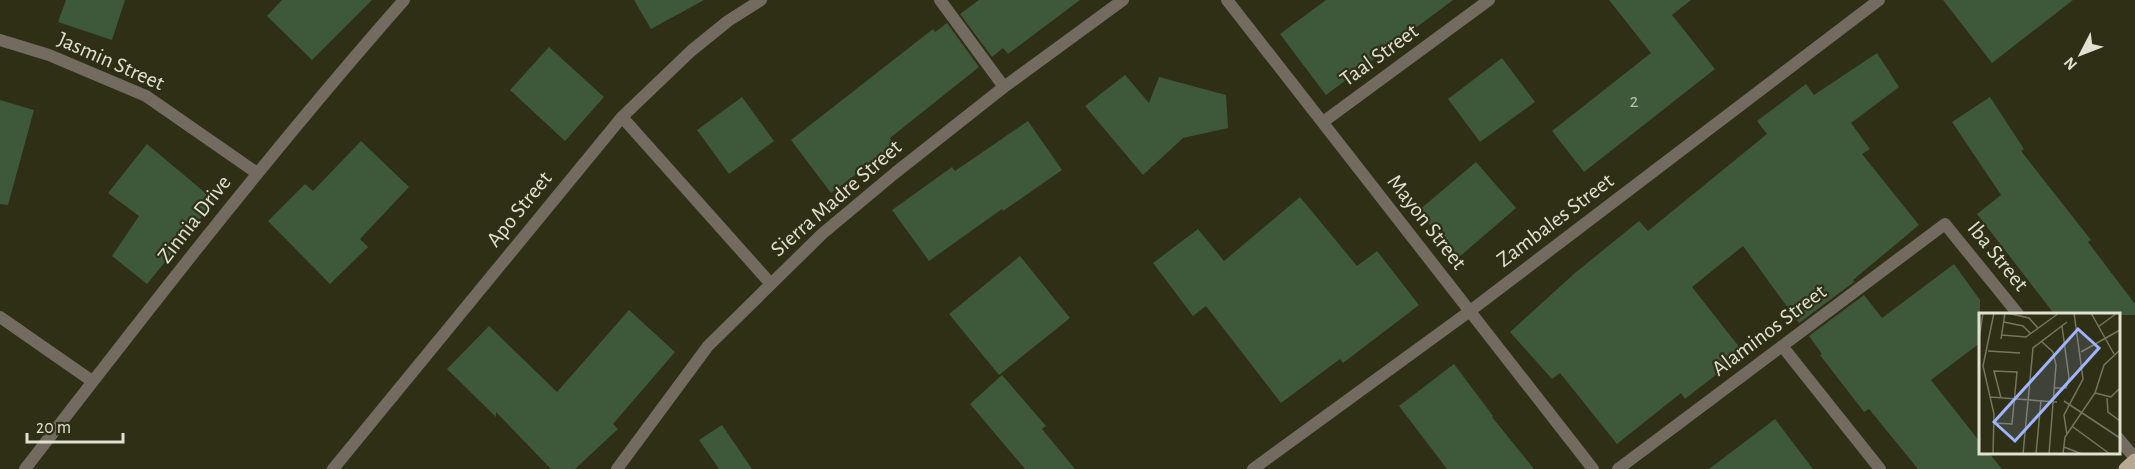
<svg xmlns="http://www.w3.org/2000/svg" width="2135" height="469" font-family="'Alegreya Sans',sans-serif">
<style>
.building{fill:#3e583a}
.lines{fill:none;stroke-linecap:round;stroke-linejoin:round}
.street{stroke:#736b60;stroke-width:12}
.primary{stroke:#b8a993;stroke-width:15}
.labels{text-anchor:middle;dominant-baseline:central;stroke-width:4.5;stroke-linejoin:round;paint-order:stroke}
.number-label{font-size:20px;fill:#b8bfab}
.street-label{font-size:22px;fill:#e0e1d1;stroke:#2e2f15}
.inset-road{fill:none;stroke:#757660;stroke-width:1.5}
.view{fill:#9eb4fd;fill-opacity:0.15;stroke:#9eb4fd;stroke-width:3}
.inset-edge{fill:none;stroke:#e0e1d1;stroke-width:3}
</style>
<rect width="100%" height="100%" fill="#2e2f15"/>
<path class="building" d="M 66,0 L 125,0 L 112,40 L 58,22 Z
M 282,0 L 372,0 L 312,60 L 267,16 Z
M 634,0 L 704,0 L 651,29 Z
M 979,0 L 1080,0 L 1008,54 L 1003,48 L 992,57 L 960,14 Z
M 1326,0 L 1453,0 L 1326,95 L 1280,34 Z
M 1609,0 L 1691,0 L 1672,15 L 1715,69 L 1584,172 L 1552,131 L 1651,53 Z
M 1943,0 L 2073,0 L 1992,63 Z
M 947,23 L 979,67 L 890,138 L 895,145 L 831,193 L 791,140 L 933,29 L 935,32 Z
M 549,47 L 604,97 L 565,141 L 510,90 Z
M 1877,53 L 1899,87 L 1851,123 L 1870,149 L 1862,154 L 1919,225 L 1853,280 L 1854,282 L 1799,323 L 1743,246 L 1692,287 L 1744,353 L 1685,399 L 1681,393 L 1617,444 L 1560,373 L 1552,379 L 1510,332 L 1575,273 L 1639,221 L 1648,231 L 1767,134 L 1757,121 L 1806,84 L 1814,95 Z
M 1502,58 L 1535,102 L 1480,142 L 1448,99 Z
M 1125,75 L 1149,103 L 1159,77 L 1226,95 L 1228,128 L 1183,138 L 1143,175 L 1085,106 Z
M 742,97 L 774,141 L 729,174 L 697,130 Z
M 1990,97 L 2024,149 L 2021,151 L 2091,240 L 2088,242 L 2135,304 L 2135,315 L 2055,315 L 1977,214 L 2001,195 L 1952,122 Z
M 0,100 L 34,110 L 8,205 L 0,204 Z
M 1028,121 L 1062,170 L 1003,211 L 1002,209 L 929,261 L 892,210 L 952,167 L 955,171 Z
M 361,141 L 409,187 L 360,239 L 368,247 L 330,284 L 268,221 L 305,184 L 313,191 Z
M 147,144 L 215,201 L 147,284 L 112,256 L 139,216 L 108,193 Z
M 1476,162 L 1516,208 L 1458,258 L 1418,211 Z
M 1300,197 L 1357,266 L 1377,251 L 1419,305 L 1343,363 L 1340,359 L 1281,403 L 1206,306 L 1193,316 L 1153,263 L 1198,229 L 1224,261 Z
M 1020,256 L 1070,318 L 999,375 L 949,314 Z
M 1954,264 L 1980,300 L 1980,343 L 1931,380 L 1980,442 L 1980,453 L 1989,453 L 2002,469 L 1918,469 L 1869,409 L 1864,412 L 1820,355 L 1822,354 L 1809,336 L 1864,295 L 1882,318 Z
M 629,310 L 675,352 L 613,424 L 618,429 L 575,469 L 551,469 L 496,412 L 496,417 L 447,369 L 489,326 L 557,392 Z
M 1454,364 L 1493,416 L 1492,417 L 1534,469 L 1447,469 L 1399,406 Z
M 1002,375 L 1046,426 L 1042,429 L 1075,469 L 1025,469 L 970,404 Z
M 1775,419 L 1813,469 L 1709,469 Z
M 722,425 L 752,469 L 719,469 L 699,440 Z"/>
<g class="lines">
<path class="street" d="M 940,0 L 1004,87
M 1227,0 L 1593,469
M 0,40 L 49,55 L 146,96 L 257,173
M 622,117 L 771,284
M 1323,122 L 1489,0
M 0,317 L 92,381
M 1782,346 L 1880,469
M 2118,438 L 2135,458
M 25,469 C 148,310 271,151 404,0
M 333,469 L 622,117 L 691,51 L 728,21 L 761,0
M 617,469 L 708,346 L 822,234 L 895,173 L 1004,87 L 1123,0
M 1253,469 L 1470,311 L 1879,0
M 1618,469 L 1945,224 L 2018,314"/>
<path class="primary" d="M 2126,469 L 2135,461"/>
</g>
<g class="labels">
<g class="number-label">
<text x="1634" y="101">2</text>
</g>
<g class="street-label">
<text transform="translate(1379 55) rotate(-36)">Taal Street</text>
<text transform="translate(111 61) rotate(24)">Jasmin Street</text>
<text transform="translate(836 198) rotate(-41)">Sierra Madre Street</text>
<text transform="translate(519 209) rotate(-51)">Apo Street</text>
<text transform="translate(194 219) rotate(-52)">Zinnia Drive</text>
<text transform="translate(1555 220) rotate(-37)">Zambales Street</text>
<text transform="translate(1427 222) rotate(52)">Mayon Street</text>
<text transform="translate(1998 256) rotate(51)">Iba Street</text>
<text transform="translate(1769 330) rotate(-37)">Alaminos Street</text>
</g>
</g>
<g transform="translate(1979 313)">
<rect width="141" height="141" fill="#2e2f15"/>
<path class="inset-road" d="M 28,0 L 50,5 L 59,15M 112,0 L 135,41M 25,9 L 44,13 L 52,21M 119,14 L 138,0M 23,22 L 47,24 L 80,0M 0,26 L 4,0M 22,26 L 26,0M 62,28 L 74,39 L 77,52 L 70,141M 9,38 L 41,40M 102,39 L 141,17M 76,75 L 87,75 L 90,65 L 83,13M 116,80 L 132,84 L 141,75M 11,84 L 78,89M 128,85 L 129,99 L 141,108M 85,88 L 141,125M 16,110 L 33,111 L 38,59 L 15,58 L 22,85M 94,114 L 131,141M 88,122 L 85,102 L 104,66 L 95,0M 85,134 L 103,141M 14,141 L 15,101 L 4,53 L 15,0M 44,141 L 54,35 L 88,9M 57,141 L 62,87M 84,141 L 86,124 L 116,80 L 125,52 L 141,37"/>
<path class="view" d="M 99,16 L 120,35 L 36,128 L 15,109 Z"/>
<rect width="141" height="141" class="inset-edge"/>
</g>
<g transform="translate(2081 54) rotate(228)" stroke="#2e2f15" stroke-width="4.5" paint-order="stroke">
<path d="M0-4.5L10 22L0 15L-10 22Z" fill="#e0e1d1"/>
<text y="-9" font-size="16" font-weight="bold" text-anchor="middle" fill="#e0e1d1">N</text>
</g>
<path d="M27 433v9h96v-9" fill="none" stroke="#e0e1d1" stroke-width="3"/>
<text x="36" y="433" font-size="18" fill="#e0e1d1" stroke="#2e2f15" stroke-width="4.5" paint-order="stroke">20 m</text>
</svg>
